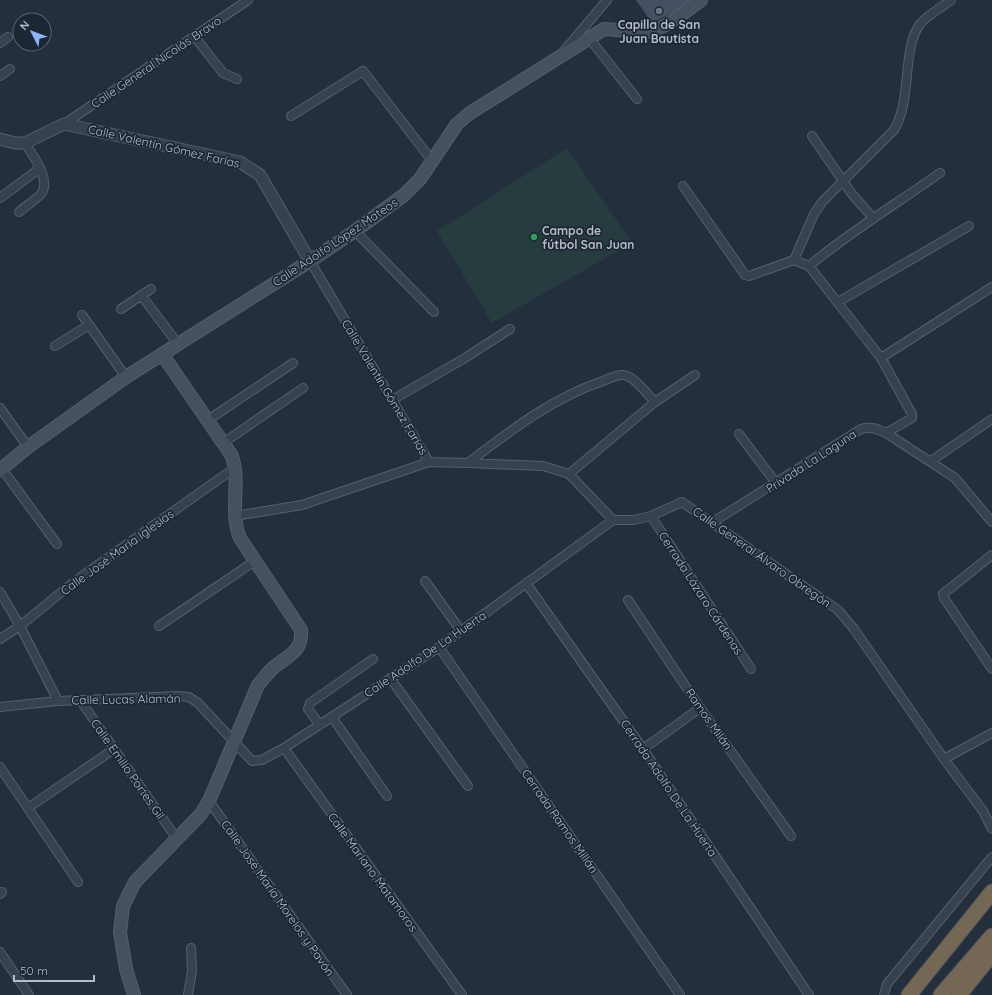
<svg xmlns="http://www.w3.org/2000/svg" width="992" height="995" font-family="Quicksand,sans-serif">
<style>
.green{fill:#263c3f}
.building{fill:#455162}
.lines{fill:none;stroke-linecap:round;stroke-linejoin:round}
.minor-casing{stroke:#565f6c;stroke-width:10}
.tertiary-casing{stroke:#565f6c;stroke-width:13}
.secondary-casing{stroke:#565f6c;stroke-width:14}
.motorway-casing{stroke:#434c59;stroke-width:17}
.minor{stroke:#38414e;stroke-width:8}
.tertiary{stroke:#38414e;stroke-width:11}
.secondary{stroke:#465061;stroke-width:12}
.motorway{stroke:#746855;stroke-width:15}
.worship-dot{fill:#6b7280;stroke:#1d2633;stroke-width:1.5}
.leisure-dot{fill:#2e9e5b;stroke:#1d2633;stroke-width:1.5}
.labels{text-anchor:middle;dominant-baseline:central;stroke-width:3.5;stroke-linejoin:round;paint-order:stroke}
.poi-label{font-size:12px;font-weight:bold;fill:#b4bcc9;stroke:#1d2633}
.street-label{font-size:12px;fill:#b4bcc9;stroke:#1d2633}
</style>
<rect width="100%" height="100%" fill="#242f3e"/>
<path class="green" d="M 567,148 L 632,243 L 492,323 L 437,231 Z"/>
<path class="building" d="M 636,0 L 696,0 L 652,23 Z"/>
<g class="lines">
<defs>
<path id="minor" d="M 194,36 L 223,73 L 237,79
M 589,38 L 637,99
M 0,43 L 8,37
M 564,51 L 607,0
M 0,76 L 10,69
M 291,116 L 363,71 L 433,162
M 64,124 L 248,0
M 812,136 L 852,194 L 872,217
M 683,186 L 745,275 L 749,276 L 794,260 L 809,266 L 881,358 L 912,414 L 912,418 L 886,433
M 0,198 L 35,172 L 39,167
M 19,212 C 26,206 35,200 41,194 C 52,179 32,155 25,143
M 355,231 L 434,312
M 794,260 L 814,214 L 822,202 L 894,130 C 913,98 901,47 921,23 C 929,14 942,7 951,0
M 310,261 L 429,462
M 809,266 C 851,231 896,204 940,173
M 141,295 L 178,344
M 838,302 L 969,226
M 121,309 L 151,289
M 82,315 L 126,377
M 55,346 L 89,325
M 881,358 L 992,287
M 392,400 L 465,358 L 510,329
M 0,408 L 28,447
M 208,420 L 293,363
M 739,434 L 776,483
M 223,443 L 303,388
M 931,461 L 992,419
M 468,463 C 510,431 552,398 603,381 C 609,379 617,374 623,375 C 633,375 648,395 655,402
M 2,469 L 57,544
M 569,474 L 655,402 L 695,375
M 235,516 L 302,505 L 429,462 L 468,463 L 543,466 L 569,474 L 613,520 L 634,520 L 651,516 L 682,502 L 838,610 L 854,629 L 944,759 L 983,811 L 992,829
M 651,516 L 751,669
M 713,522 L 861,429 C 871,426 877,429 886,433 L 955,478 L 992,522
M 992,555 L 943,594 L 944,598 L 992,669
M 425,581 L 461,631
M 526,583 L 643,749 L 809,995
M 0,592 L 20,626 L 58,701
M 628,600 L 700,708 L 791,836
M 159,626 L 255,561
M 0,639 L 20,626 L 75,581 L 236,467
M 439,647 L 680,995
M 390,678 L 468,786
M 80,700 L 177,839
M 0,707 L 58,701 L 179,696 L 189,697 L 198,703 L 252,761 L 262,760 L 284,748 L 439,647 L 613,520
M 332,717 L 387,796
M 320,725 L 308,709 L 310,703 L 373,659
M 284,748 L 462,995
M 643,749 L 700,708
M 944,759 L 992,733
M 0,767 L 78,882
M 209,801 L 347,995
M 28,808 L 114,749
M 0,894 L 2,892
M 0,952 L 29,995
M 188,995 L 192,971 L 191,948
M 884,995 L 887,984 L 992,857"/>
<path id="tertiary" d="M 0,139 L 15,143 L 25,143 L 64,124 L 240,162 L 260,175 L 310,261"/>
<path id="secondary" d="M 0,470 L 28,447 L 126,377 L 310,261 L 355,231 L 404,195 L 420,179 L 457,124 L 470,113 L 604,29 C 618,29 631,33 644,32 C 662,32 687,10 701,0
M 134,995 L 126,969 L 120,932 L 123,906 L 135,882 L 201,814 L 209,801 L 258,685 C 263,680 267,673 273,668 C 287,656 303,652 301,630 L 240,538 C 229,511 241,483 232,456 L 162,354"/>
<path id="motorway" d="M 909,995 L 992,892
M 941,995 L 992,936
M 959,995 L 992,954"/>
</defs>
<use href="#minor" class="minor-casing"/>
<use href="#tertiary" class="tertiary-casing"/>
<use href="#secondary" class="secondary-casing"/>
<use href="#motorway" class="motorway-casing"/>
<use href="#minor" class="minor"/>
<use href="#tertiary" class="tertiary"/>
<use href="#secondary" class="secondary"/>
<use href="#motorway" class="motorway"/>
</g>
<circle class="worship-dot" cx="659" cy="11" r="4"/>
<circle class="leisure-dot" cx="534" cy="237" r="4"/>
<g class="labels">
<g class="poi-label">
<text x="659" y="24">Capilla de San<tspan x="659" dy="14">Juan Bautista</tspan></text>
<text x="542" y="230" text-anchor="start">Campo de<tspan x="542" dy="14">fútbol San Juan</tspan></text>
</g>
<g class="street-label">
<text transform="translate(156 62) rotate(-34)">Calle General Nicolás Bravo</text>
<text transform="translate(164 146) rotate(13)">Calle Valentín Gómez Farías</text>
<text transform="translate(335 242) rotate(-34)">Calle Adolfo López Mateos</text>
<text transform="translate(385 387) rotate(59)">Calle Valentín Gómez Farías</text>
<text transform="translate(811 461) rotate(-33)">Privada La Laguna</text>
<text transform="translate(117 552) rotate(-36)">Calle José María Iglesias</text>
<text transform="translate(762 557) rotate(35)">Calle General Álvaro Obregón</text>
<text transform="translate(701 593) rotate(57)">Cerrada Lázaro Cárdenas</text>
<text transform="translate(425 654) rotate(-34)">Calle Adolfo De La Huerta</text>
<text transform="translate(126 699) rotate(-1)">Calle Lucas Alamán</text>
<text transform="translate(709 719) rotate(55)">Ramos Milán</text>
<text transform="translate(128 769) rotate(55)">Calle Emilio Portes Gil</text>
<text transform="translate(669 788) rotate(56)">Cerrada Adolfo De La Huerta</text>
<text transform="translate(560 821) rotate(55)">Cerrada Ramos Millán</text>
<text transform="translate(373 872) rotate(54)">Calle Mariano Matamoros</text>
<text transform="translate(278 898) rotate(55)">Calle José María Morelos y Pavón</text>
</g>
</g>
<g transform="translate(32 32) rotate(312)"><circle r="19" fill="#1d2633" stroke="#59626f"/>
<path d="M0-3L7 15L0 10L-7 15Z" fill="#8ab4f8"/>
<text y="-6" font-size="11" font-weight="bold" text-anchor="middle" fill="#b4bcc9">N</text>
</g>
<path d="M14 975v6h80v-6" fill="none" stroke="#b4bcc9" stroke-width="2"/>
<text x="20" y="975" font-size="12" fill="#b4bcc9" stroke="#1d2633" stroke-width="3" paint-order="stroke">50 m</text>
</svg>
